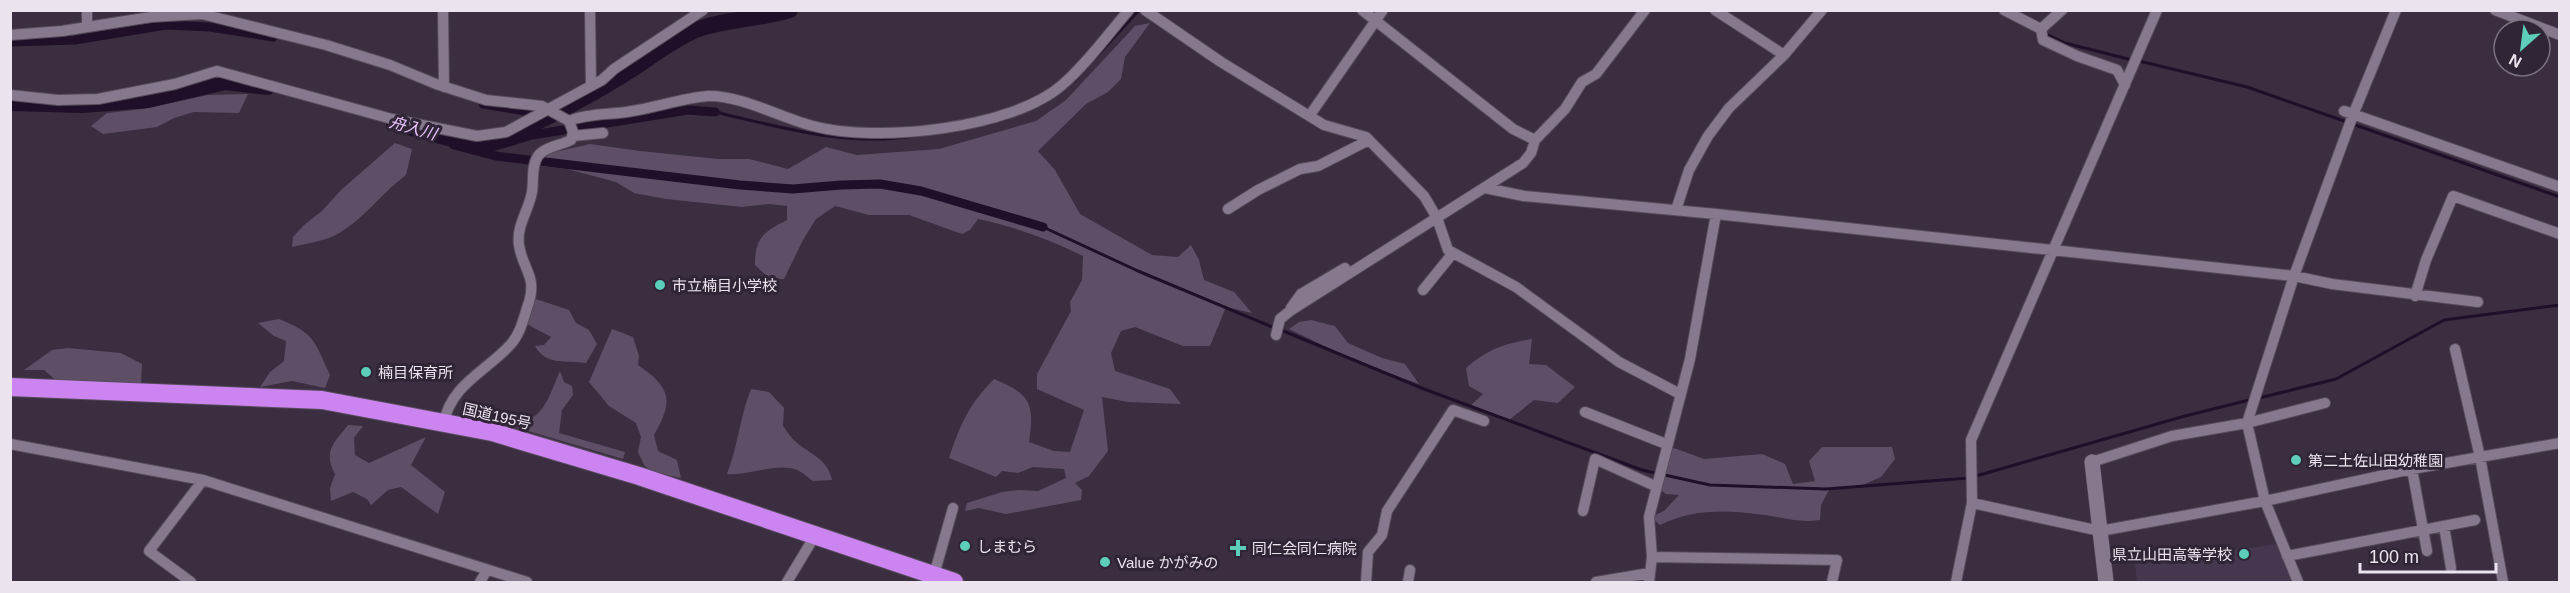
<svg xmlns="http://www.w3.org/2000/svg" width="2570" height="593" font-family="Arial,'Noto Sans JP',sans-serif">
<style>
.built{fill:#45374e}
.green{fill:#5e4f67}
.lines{fill:none;stroke-linecap:round;stroke-linejoin:round}
.stream{stroke:#200f28;stroke-width:3}
.canal{stroke:#200f28;stroke-width:9}
.river{stroke:#200f28;stroke-width:16}
.street-casing{stroke:#564c5b;stroke-width:12}
.secondary-casing{stroke:#564c5b;stroke-width:16}
.highway-casing{stroke:#564c5b;stroke-width:20}
.street{stroke:#86798e;stroke-width:10}
.secondary{stroke:#86798e;stroke-width:15}
.highway{stroke:#cc84f1;stroke-width:18}
.poi-dot{fill:#5cceba;stroke:#302536;stroke-width:2}
.labels{text-anchor:middle;dominant-baseline:central;stroke-width:6;stroke-linejoin:round;paint-order:stroke}
.poi-label{font-size:15px;fill:#ebe4ef;stroke:#302536;text-anchor:start}
.street-label{font-size:15px;fill:#ebe4ef;stroke:#302536}
.water-label{font-size:16px;font-style:italic;fill:#e8c5fb;stroke:#302536}
</style>
<rect width="100%" height="100%" fill="#3a2e40"/>
<path class="built" d="M 2277,544 L 2293,582 L 2137,582 L 2135,564 Z"/>
<path class="green" d="M 1150,23 L 1125,57 L 1121,79 L 1108,92 L 1086,104 L 1038,151 L 1055,170 L 1080,214 L 1152,255 L 1178,257 L 1191,245 L 1199,260 L 1204,280 L 1234,292 L 1252,313 L 1226,307 L 1210,346 L 1183,346 L 1135,327 L 1121,331 L 1111,353 L 1115,371 L 1170,389 L 1181,404 L 1128,402 L 1102,397 L 1108,451 L 1089,476 L 1075,483 L 1082,490 L 1081,500 L 1006,514 L 979,508 L 965,511 L 967,503 L 1002,492 L 1019,490 L 1038,491 L 1066,478 L 1064,469 L 1033,467 L 1018,473 L 1002,471 L 996,477 L 949,458 C 960,425 969,404 994,379 C 1030,394 1035,403 1029,442 L 1054,451 L 1070,452 L 1084,410 L 1037,389 L 1037,374 L 1071,311 L 1070,302 L 1082,280 L 1083,256 C 1049,239 1015,227 978,219 L 970,230 L 962,234 L 909,215 L 869,215 L 835,206 L 816,219 L 803,240 L 784,279 L 770,279 L 755,265 C 755,237 764,232 787,220 L 787,206 L 769,204 L 742,207 L 666,199 L 634,193 L 616,182 L 567,169 L 539,166 L 546,154 L 590,144 L 640,151 L 718,159 L 749,159 L 788,169 L 826,147 L 857,155 L 939,149 L 1036,121 L 1066,100 L 1135,26 Z
M 248,94 L 239,113 L 194,112 L 174,118 L 157,127 L 103,134 L 91,126 L 107,113 L 143,109 L 208,95 Z
M 395,143 L 412,149 L 406,175 C 380,194 359,226 329,238 C 317,242 304,244 292,247 L 293,237 L 304,225 L 322,211 L 341,190 Z
M 533,298 L 569,310 L 576,323 L 589,330 L 597,344 L 586,363 C 566,360 546,366 535,346 L 544,345 L 551,337 L 523,322 Z
M 279,319 C 316,334 314,341 330,375 L 325,388 L 292,381 L 260,387 L 270,372 L 284,361 L 286,341 L 274,336 L 258,323 Z
M 1311,320 L 1335,326 L 1348,343 L 1382,358 L 1405,364 L 1419,384 L 1353,360 L 1289,329 L 1299,322 Z
M 612,329 L 633,337 L 639,356 L 638,365 C 671,388 674,400 654,435 L 658,451 L 677,460 L 681,478 L 652,472 L 644,465 L 638,452 L 641,437 L 636,423 L 609,406 L 589,382 Z
M 1532,339 L 1529,364 L 1546,365 L 1575,387 L 1558,403 L 1534,400 L 1509,420 L 1469,407 L 1483,394 L 1469,386 L 1466,368 C 1486,350 1505,343 1532,339 Z
M 68,348 L 121,353 L 142,364 L 141,385 L 57,381 L 44,370 L 24,370 L 52,350 Z
M 560,371 L 564,382 L 572,386 L 573,395 L 562,410 L 559,433 L 625,452 L 623,459 L 494,421 C 504,421 519,423 529,419 C 546,413 553,386 560,371 Z
M 751,389 L 769,392 L 784,408 L 783,426 C 787,431 791,438 796,442 C 810,454 828,459 832,480 L 813,481 C 808,478 803,472 797,470 C 776,462 749,476 727,474 C 738,446 740,416 751,389 Z
M 348,425 L 363,426 L 354,438 L 355,455 L 369,463 L 426,437 L 411,465 L 445,492 L 438,514 L 401,487 L 388,490 L 371,505 L 367,499 L 353,492 L 331,501 L 330,488 L 335,474 C 323,451 333,444 348,425 Z
M 1822,447 L 1892,447 L 1895,459 L 1881,477 L 1860,486 L 1829,490 L 1821,505 L 1820,520 C 1799,523 1785,518 1765,515 C 1728,510 1694,508 1660,525 L 1651,517 L 1664,511 L 1679,495 L 1666,494 L 1653,485 L 1661,462 L 1674,448 L 1704,459 L 1762,454 L 1785,464 L 1793,484 L 1815,481 L 1809,461 Z"/>
<g class="lines">
<path class="stream" d="M 2044,33 L 2065,43 L 2132,60
M 2139,61 L 2247,87 L 2560,197
M 1075,80 L 1139,10
M 1042,104 L 1059,93
M 715,112 C 780,127 846,147 914,136
M 988,124 L 1008,118
M 1043,227 L 1138,271 L 1275,328
M 1281,330 L 1424,389 L 1642,470 L 1710,485 L 1826,489 L 1969,478
M 2259,398 L 2336,379 L 2444,320 L 2560,305
M 1976,476 L 2185,416 L 2253,399"/>
<path class="canal" d="M 10,42 L 75,40 L 166,25 L 210,27 L 273,37
M 483,104 L 543,114
M 448,138 L 454,145 L 496,156 L 740,185 L 793,189 L 841,185 L 880,184 L 921,191 L 1043,227
M 450,138 L 492,147 L 532,135 L 688,110 L 715,112"/>
<path class="river" d="M 10,103 L 82,105 L 148,100 L 225,82 L 268,87
M 394,123 L 448,138 L 456,135 L 481,140 L 501,140 C 540,121 581,101 618,78 C 644,63 668,42 696,30 C 727,18 759,20 790,10"/>
<defs>
<path id="street" d="M 443,10 L 444,87
M 590,10 L 591,86
M 1145,10 L 1221,62 L 1324,125 L 1366,137 L 1424,196 L 1437,218 L 1448,250 L 1516,287 L 1619,362 L 1680,394
M 1715,10 L 1784,55
M 2004,10 L 2041,29
M 2495,10 L 2560,35
M 87,27 L 87,10
M 2041,29 L 2043,40 L 2077,56 L 2117,70 L 2125,85
M 2041,29 L 2062,10
M 10,35 L 62,31 L 151,17 L 202,14 L 326,45 L 390,65 L 436,84 L 486,100 L 542,106 L 569,121 L 573,132 L 571,140 C 562,145 544,147 538,156 C 531,166 534,180 532,192 C 529,210 516,226 519,245 C 522,268 537,276 529,302 C 524,316 521,333 511,344 C 488,370 450,385 444,423
M 10,95 L 58,100 L 98,99 L 175,84 L 217,71 L 392,119 L 477,136 L 506,132 L 602,80 L 614,69 L 703,10
M 2344,111 L 2560,187
M 1310,115 L 1383,10
M 569,121 C 588,113 612,115 632,111 C 657,107 683,98 708,96 C 740,95 782,118 813,126 C 876,143 1012,129 1062,85 C 1086,65 1108,34 1129,10
M 573,136 L 603,133
M 1535,140 L 1565,109 L 1582,82 L 1596,74 L 1645,10
M 1485,188 L 1524,196 L 1716,214 L 2294,276 L 2332,284 L 2478,302
M 1228,209 L 1258,190 L 1300,169 L 1318,166 L 1369,140
M 1676,210 L 1689,170 L 1708,136 L 1729,108 L 1784,55 L 1822,10
M 1423,290 L 1453,253
M 2415,296 L 2426,260 L 2453,196 L 2560,234
M 1291,308 L 1301,294 L 1345,268
M 1276,335 L 1280,319 L 1290,311 L 1523,163 L 1531,153 L 1535,140 L 1513,129 L 1362,10
M 2455,349 L 2480,457 L 2503,582
M 1585,412 L 1666,444
M 10,444 L 203,480 L 527,582
M 2092,462 L 2172,436 L 2247,423 L 2325,403
M 2412,469 L 2427,551
M 1972,503 L 2100,531 L 2265,501 L 2412,469 L 2560,443
M 1583,511 L 1595,459 L 1655,486
M 2444,526 L 2451,568
M 2287,556 L 2475,520
M 1652,557 L 1837,560 L 1832,582
M 934,575 L 953,508
M 191,582 L 149,551 L 203,480
M 480,582 L 487,570
M 787,582 L 816,534
M 1366,582 L 1368,552 L 1382,535 L 1387,511 L 1453,410 L 1484,421
M 1408,582 L 1410,570
M 1596,582 L 1650,573
M 1649,582 L 1652,557 L 1649,517 L 1690,359 L 1716,214
M 1956,582 L 1972,503 L 1971,440 L 2157,10
M 2298,582 L 2265,501 L 2247,423 L 2294,276 L 2353,115 L 2396,10"/>
<path id="secondary" d="M 2092,462 L 2106,582"/>
<path id="highway" d="M 10,387 L 322,400 L 492,432 L 639,476 L 954,582"/>
</defs>
<use href="#street" class="street-casing"/>
<use href="#secondary" class="secondary-casing"/>
<use href="#highway" class="highway-casing"/>
<use href="#street" class="street"/>
<use href="#secondary" class="secondary"/>
<use href="#highway" class="highway"/>
</g>
<g class="poi-dot">
<circle cx="660" cy="285" r="6"/>
<circle cx="366" cy="372" r="6"/>
<circle cx="2296" cy="460" r="6"/>
<circle cx="965" cy="546" r="6"/>
<path d="M1235 539h6v6h6v6h-6v6h-6v-6h-6v-6h6z"/>
<circle cx="2244" cy="554" r="6"/>
<circle cx="1105" cy="562" r="6"/>
</g>
<g class="labels">
<g class="poi-label">
<text x="672" y="285">市立楠目小学校</text>
<text x="378" y="372">楠目保育所</text>
<text x="2308" y="460">第二土佐山田幼稚園</text>
<text x="977" y="546">しまむら</text>
<text x="1252" y="548">同仁会同仁病院</text>
<text x="2232" y="554" text-anchor="end">県立山田高等学校</text>
<text x="1117" y="562">Value かがみの</text>
</g>
<g class="street-label">
<text transform="translate(497 416) rotate(13)">国道195号</text>
</g>
<g class="water-label">
<text transform="translate(413 128) rotate(16)">舟入川</text>
</g>
</g>
<rect width="2570" height="593" fill="none" stroke="#ebe4ef" stroke-width="24"/>
<g transform="translate(2522 48) rotate(208)"><circle r="28" fill="#302536" stroke="#7b7180" stroke-width="1.5"/>
<path d="M0-4.5L10 22L0 15L-10 22Z" fill="#5cceba"/>
<text y="-9" font-size="16" font-weight="bold" text-anchor="middle" fill="#ebe4ef">N</text>
</g>
<path d="M2360 563v9h136v-9" fill="none" stroke="#ebe4ef" stroke-width="3"/>
<text x="2369" y="563" font-size="18" fill="#ebe4ef" stroke="#302536" stroke-width="4.5" paint-order="stroke">100 m</text>
</svg>
